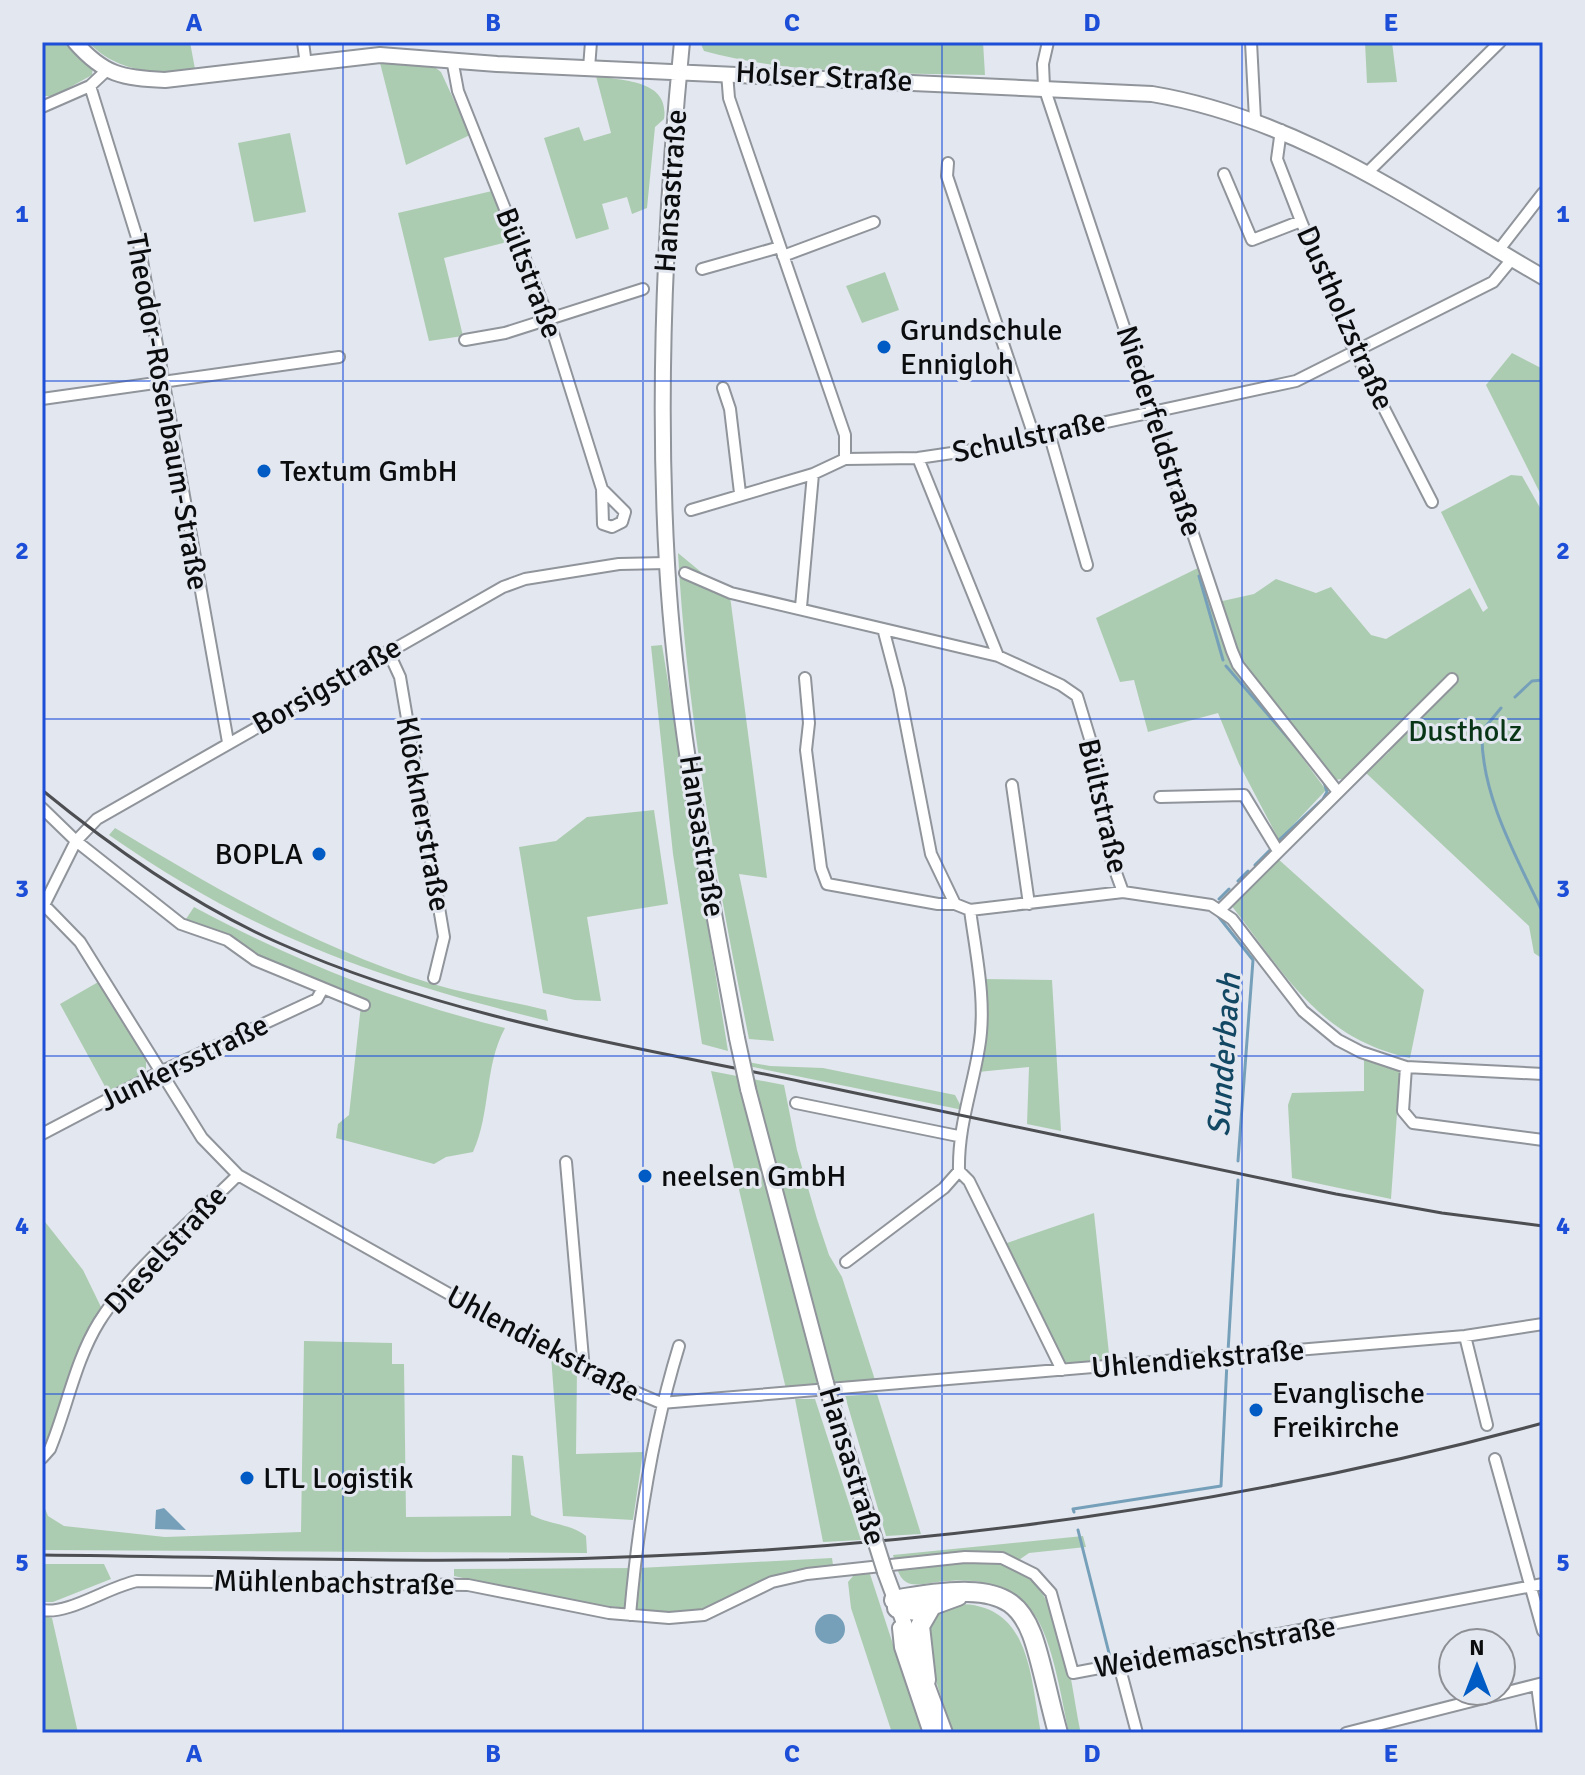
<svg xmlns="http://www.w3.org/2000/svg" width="1585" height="1775" font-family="Signika,sans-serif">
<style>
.green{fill:#acccb1}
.water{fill:#76a0ba}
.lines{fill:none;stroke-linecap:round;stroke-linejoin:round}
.stream{stroke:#76a0ba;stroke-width:3}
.street-casing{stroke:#90949b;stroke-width:14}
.secondary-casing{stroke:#90949b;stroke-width:18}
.highway-casing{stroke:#90949b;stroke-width:22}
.street{stroke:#fff;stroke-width:10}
.secondary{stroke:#fff;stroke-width:14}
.highway{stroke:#fff;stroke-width:18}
.rail{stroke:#4c4e52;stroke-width:3}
.secondary-bridge-casing{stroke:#90949b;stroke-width:18;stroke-linecap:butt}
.secondary-bridge{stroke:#fff;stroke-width:14}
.grid{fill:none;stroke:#1d4ed8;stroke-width:2;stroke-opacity:0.55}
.poi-dot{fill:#015bc4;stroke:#e3e7ef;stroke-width:3}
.labels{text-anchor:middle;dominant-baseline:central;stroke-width:6;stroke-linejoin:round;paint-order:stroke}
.street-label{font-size:30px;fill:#0b0c0e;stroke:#e3e7ef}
.poi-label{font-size:30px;fill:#0b0c0e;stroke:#e3e7ef;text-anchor:start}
.park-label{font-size:30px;fill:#093517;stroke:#e3e7ef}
.water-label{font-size:32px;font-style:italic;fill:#134864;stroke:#e3e7ef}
.neatline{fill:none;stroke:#1d4ed8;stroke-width:3}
.grid-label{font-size:26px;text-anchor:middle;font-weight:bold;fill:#1d4ed8}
</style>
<rect width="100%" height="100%" fill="#e3e7ef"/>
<path class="green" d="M 42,42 L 67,42 L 93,67 L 92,75 L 54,96 L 42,96 Z
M 88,42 L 190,42 L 195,69 C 155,75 117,72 88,42 Z
M 700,42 L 983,42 L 985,75 C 895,73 790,75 704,51 Z
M 1365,42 L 1392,42 L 1397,82 L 1367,83 Z
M 379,59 L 432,65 L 441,72 L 470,135 L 406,165 Z
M 596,76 C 624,81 670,80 664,119 L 655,127 L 647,208 L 632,214 L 627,197 L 602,204 L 609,229 L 576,239 L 544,138 L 579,127 L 584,141 L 611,133 Z
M 290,133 L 306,212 L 254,222 L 238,143 Z
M 492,191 L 511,241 L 444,258 L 463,336 L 429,341 L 398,213 Z
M 885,272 L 899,310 L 862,323 L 846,286 Z
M 1512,353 L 1543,369 L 1543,499 L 1486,385 Z
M 1511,475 L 1522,476 L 1543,513 L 1543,959 L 1534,953 L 1529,926 L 1366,773 L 1389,752 L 1382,742 L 1342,779 L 1335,780 L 1247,672 L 1218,602 L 1254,594 L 1276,579 L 1316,593 L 1331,587 L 1371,635 L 1386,639 L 1470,588 L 1483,612 L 1488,608 L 1441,512 Z
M 678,553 L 730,596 L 767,878 L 739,874 L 774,1041 L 749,1039 C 717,878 687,717 678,553 Z
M 1200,567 L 1238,670 L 1326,790 L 1279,840 L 1239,764 L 1218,713 L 1148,732 L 1134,680 L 1120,682 L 1096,618 Z
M 662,645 L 728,1051 L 702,1044 L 673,854 L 651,646 Z
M 654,810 L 668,904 L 587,917 L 601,1001 L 575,1000 L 543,993 L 519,847 L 556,841 L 587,817 Z
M 115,828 C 216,889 318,949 433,984 C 470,995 509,1001 546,1010 L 548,1021 C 379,980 252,935 109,835 Z
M 1277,858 L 1424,990 L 1410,1058 C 1318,1038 1285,974 1231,905 Z
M 194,907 C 297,962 392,1000 505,1028 C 484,1066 491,1113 473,1152 L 446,1157 L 434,1164 L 336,1138 L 338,1124 L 349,1115 L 361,1005 L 184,922 Z
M 983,979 L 1052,980 L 1061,1131 L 1027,1124 L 1029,1067 L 978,1072 L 987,1009 Z
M 100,981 L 146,1058 L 146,1072 L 109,1094 L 60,1004 Z
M 1364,1060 L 1400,1071 L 1391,1199 L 1292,1178 L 1288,1105 L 1292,1093 L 1364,1091 Z
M 742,1061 L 770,1066 L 823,1068 L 955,1095 L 963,1110 L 743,1065 Z
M 711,1071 L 784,1085 L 797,1150 L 817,1219 L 829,1255 L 842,1277 L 875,1380 L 786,1389 Z
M 1094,1213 L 1110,1363 L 1072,1365 L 1063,1361 L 1004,1244 Z
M 42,1218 L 83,1270 L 101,1307 L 84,1337 L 51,1435 L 42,1448 Z
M 304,1341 L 392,1343 L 392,1364 L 404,1364 L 406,1517 L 511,1516 L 512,1455 L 523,1456 L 531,1515 C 550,1525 569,1523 586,1536 L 587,1553 L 42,1550 L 42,1501 L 48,1516 L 64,1526 L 165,1537 L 301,1532 Z
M 551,1356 L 577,1370 L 576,1454 L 643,1452 L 633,1520 L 563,1516 Z
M 877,1394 L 921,1534 L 886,1536 L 845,1396 Z
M 795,1399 L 815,1399 L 861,1540 L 823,1542 Z
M 1083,1536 L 1086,1547 L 1029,1553 L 1010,1566 C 1066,1590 1069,1679 1081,1733 L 1069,1733 C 1061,1698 1052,1631 1028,1606 C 1003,1580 970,1578 937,1582 C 927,1583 915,1587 906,1582 C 898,1577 896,1564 893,1555 Z
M 832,1558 L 833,1565 L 793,1570 L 701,1609 L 662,1612 L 581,1603 L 454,1576 L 454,1569 L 639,1568 Z
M 42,1564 L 104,1564 L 111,1579 L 53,1602 L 42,1602 Z
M 870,1574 L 922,1733 L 892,1733 L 851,1608 L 848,1582 L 854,1575 Z
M 957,1604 C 1031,1603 1030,1676 1041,1733 L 954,1733 C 946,1710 915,1635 934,1615 C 940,1610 950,1607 957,1604 Z
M 42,1616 L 52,1618 L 78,1733 L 42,1733 Z"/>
<path class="water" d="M 164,1508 L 186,1530 L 155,1529 L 156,1510 Z
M815 1629a15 15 0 1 1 30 0a15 15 0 1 1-30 0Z"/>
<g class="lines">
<path class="stream" d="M 1199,576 L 1223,660
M 1226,666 L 1302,754
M 1515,697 L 1532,681 L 1543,680
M 1501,708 L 1482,731 C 1480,794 1517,858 1543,913
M 1279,840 L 1323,799 L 1327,792 L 1324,782
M 1255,865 L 1270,850
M 1238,881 L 1248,871
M 1219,899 L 1229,889
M 1218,916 L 1253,960 L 1238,1161
M 1228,1352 L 1238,1180
M 1074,1512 L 1073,1509 L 1221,1486 L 1227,1362
M 1078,1530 L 1111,1661"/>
<defs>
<path id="street" d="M 303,42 L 306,65
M 1048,42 L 1043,64 L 1044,87 L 1232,651 L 1238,665 L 1338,792
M 1251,42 L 1255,119
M 452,59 L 458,91 L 548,317 L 602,489 L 625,512 L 622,522 L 612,527 L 603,524 L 602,489
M 589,68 L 591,42
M 727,73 L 729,98 L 845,435 L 845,459
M 90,86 L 139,244 L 228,742
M 42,107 L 90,86 L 106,71
M 1281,130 L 1277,159 L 1301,221 L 1352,346 L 1432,502
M 948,163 L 947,176 L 1034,436
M 1367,173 L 1500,42
M 1224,174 L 1252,240 L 1301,221
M 1498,251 L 1543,193
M 783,256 L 874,222
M 702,269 L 780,247
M 465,340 L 505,333 L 643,289
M 723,388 L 730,409 L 740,493
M 42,399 L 339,357
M 1049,433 L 1087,565
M 918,458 L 998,656
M 691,510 L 813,474 L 845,459 L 918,458 L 986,448 L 1296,381 L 1493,282 L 1512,259
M 685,573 L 731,593 L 998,656 L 1061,685 L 1077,696 L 1094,752 L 1112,862 L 1123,892
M 801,607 L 813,474
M 884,632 L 899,689 L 931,854 L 955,904 L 970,910 L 1123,892 L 1211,905 L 1232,919 L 1303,1011 L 1338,1040 L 1361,1052 L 1406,1067 L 1543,1074
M 388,651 L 400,677 L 444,937 L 434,978
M 805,678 L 809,723 L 806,750 L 821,868 L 827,884 L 938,904 L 955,904
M 1012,785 L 1029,904
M 1160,797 L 1244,795 L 1278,851
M 42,808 L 76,841 L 181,924 L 227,940 L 255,960 L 364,1005
M 44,905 L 80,942 L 202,1138 L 238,1175 L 584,1370 L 661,1403 L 1465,1336 L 1543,1324
M 42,909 L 76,841 L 97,819 L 503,587 L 525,579 L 619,564 L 667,563
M 1221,909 L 1452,679
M 1406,1067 L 1403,1111 L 1413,1123 L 1543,1140
M 796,1103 L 958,1136
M 42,1134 L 160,1072 L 317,999 L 322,990
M 566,1162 L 584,1370
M 959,1171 L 969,1181 L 1062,1370
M 846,1262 L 944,1188 L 959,1171 C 958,1126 972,1091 979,1048 C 987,1003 976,955 970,910
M 1465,1336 L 1487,1425
M 42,1458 L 50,1449 C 67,1408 75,1361 99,1322 C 130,1272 195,1218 238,1175
M 1495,1459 L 1543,1631
M 42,1610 C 68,1615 108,1587 137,1581 L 468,1585 L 609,1613 L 669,1618 L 704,1615 L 772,1582 L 807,1574 L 965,1557 L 1002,1558 L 1034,1574 L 1051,1593 L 1073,1673 L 1543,1584
M 630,1615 C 638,1523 652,1434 679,1346
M 1119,1665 L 1137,1733
M 1537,1685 L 1543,1731
M 1346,1733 L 1543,1683"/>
<path id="secondary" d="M 75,42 C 104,75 122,78 165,80 L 380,55 L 497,64 L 1152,94 C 1300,119 1416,204 1543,277
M 682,42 C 665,215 657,390 667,564 C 676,723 708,881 737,1038
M 748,1089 L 826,1383
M 830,1398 L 874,1537
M 885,1572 L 945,1733
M 900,1628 L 902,1647 L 931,1733"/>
<path id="highway" d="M 894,1600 C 1041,1573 1025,1612 1058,1733
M 897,1608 L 917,1611 L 958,1596
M 926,1680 L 920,1626 L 931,1607"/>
</defs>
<use href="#street" class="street-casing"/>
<use href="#secondary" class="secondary-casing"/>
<use href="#highway" class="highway-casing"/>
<use href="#street" class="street"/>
<use href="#secondary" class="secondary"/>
<use href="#highway" class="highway"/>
<path class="rail" d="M 42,790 C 114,849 193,905 279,943 C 445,1017 626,1045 803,1082 C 981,1119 1158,1157 1336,1194 L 1442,1213 L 1543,1226
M 42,1555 C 244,1557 448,1565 650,1556 C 951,1544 1253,1502 1543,1423"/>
<defs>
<path id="secondary-bridge" d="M 737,1038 L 748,1089
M 826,1383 L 830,1398
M 874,1537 L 885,1572"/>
</defs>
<use href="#secondary-bridge" class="secondary-bridge-casing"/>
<use href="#secondary-bridge" class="secondary-bridge"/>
</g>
<path class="grid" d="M 343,42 L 343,1733M 643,42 L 643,1733M 942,42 L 942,1733M 1242,42 L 1242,1733M 42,381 L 1543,381M 42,719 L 1543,719M 42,1056 L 1543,1056M 42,1394 L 1543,1394"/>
<g class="poi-dot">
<circle cx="884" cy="347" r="8"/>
<circle cx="264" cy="471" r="8"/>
<circle cx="319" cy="854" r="8"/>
<circle cx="645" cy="1176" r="8"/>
<circle cx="1256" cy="1410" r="8"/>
<circle cx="247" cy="1478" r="8"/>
</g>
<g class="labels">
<g class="street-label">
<text transform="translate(824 77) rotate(3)">Holser Straße</text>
<text transform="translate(671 191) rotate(-86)">Hansastraße</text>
<text transform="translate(529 273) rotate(69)">Bültstraße</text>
<text transform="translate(1345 318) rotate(66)">Dustholzstraße</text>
<text transform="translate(167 412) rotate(80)">Theodor-Rosenbaum-Straße</text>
<text transform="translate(1159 431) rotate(72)">Niederfeldstraße</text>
<text transform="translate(1029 437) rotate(-12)">Schulstraße</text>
<text transform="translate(327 686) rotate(-30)">Borsigstraße</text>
<text transform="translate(1103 806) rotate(77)">Bültstraße</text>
<text transform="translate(423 814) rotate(80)">Klöcknerstraße</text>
<text transform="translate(702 836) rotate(81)">Hansastraße</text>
<text transform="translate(184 1063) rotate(-26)">Junkersstraße</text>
<text transform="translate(166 1250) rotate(-47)">Dieselstraße</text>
<text transform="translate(543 1344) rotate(28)">Uhlendiekstraße</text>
<text transform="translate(1198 1359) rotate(-5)">Uhlendiekstraße</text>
<text transform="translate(852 1466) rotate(73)">Hansastraße</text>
<text transform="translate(334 1583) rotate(1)">Mühlenbachstraße</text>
<text transform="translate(1215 1647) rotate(-10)">Weidemaschstraße</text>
</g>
<g class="poi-label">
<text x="900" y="330">Grundschule<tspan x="900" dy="34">Ennigloh</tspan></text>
<text x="280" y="471">Textum GmbH</text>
<text x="303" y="854" text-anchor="end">BOPLA</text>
<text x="661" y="1176">neelsen GmbH</text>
<text x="1272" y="1393">Evanglische<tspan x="1272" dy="34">Freikirche</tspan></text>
<text x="263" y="1478">LTL Logistik</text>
</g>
<g class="park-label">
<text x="1465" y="731">Dustholz</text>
</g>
<g class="water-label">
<text transform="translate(1224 1055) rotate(-86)">Sunderbach</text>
</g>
</g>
<rect width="1585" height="1775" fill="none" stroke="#e3e7ef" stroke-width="88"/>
<g transform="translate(1477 1667)"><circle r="38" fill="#e3e7ef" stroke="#8d8f95" stroke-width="2"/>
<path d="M0-6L14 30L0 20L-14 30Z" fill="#015bc4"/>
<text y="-12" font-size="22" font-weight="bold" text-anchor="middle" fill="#0b0c0e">N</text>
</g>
<rect x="44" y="44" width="1497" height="1687" class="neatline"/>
<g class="grid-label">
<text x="194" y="31">A</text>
<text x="493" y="31">B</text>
<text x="792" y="31">C</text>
<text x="1092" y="31">D</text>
<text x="1391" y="31">E</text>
<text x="22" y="222">1</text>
<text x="1563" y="222">1</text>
<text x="22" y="559">2</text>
<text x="1563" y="559">2</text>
<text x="22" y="897">3</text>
<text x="1563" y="897">3</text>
<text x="22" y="1234">4</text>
<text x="1563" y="1234">4</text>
<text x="22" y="1571">5</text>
<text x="1563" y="1571">5</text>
<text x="194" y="1762">A</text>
<text x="493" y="1762">B</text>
<text x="792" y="1762">C</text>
<text x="1092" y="1762">D</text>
<text x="1391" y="1762">E</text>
</g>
</svg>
